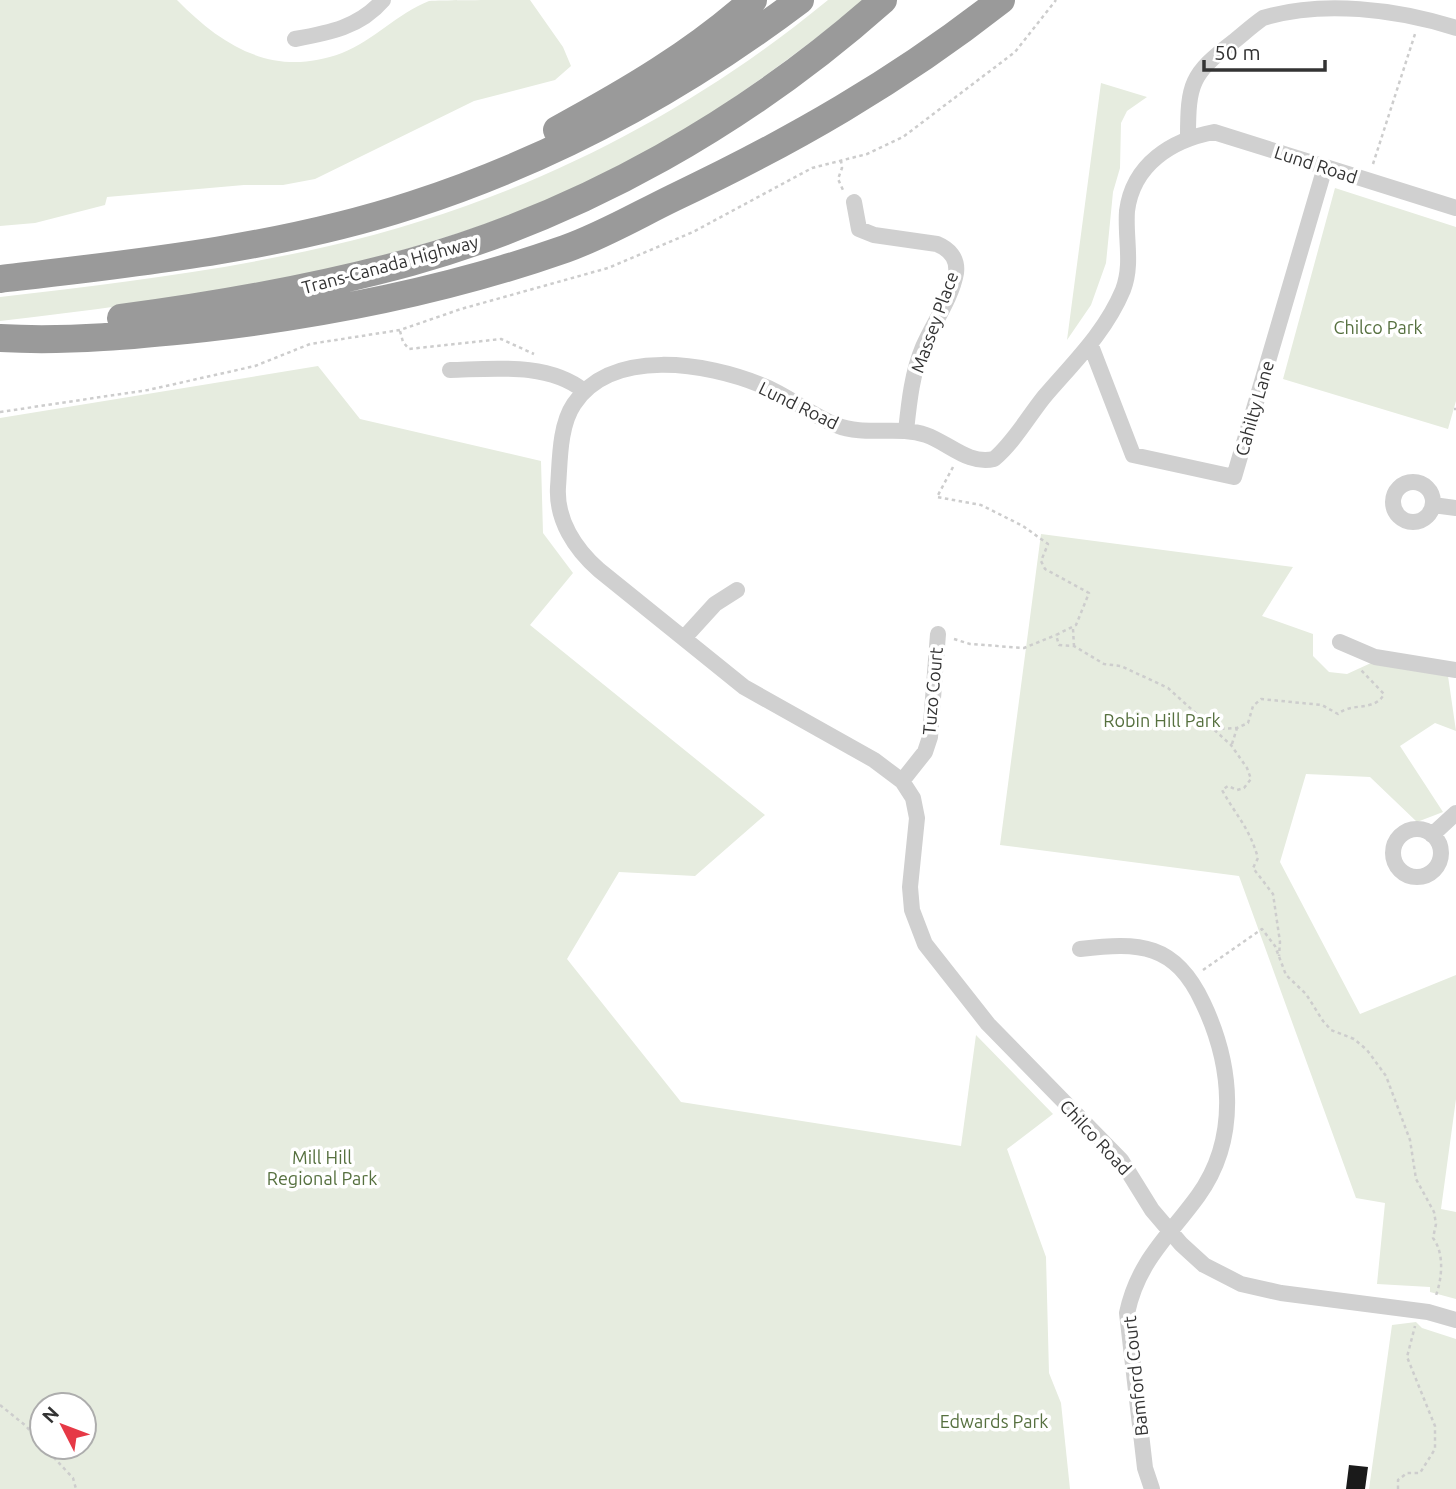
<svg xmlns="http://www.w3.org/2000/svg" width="1456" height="1489" font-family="Ubuntu,sans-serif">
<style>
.green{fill:#e6ecdf;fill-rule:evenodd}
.building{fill:#1a1a1a}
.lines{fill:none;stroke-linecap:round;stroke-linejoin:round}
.path{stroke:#cdcdcd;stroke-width:2.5;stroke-dasharray:3.5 3.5;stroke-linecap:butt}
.minor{stroke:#d0d0d0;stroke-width:16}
.motorway{stroke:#9a9a9a;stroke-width:28}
.labels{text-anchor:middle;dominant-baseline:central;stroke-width:7;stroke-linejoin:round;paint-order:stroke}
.street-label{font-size:18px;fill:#333;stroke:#fff}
.park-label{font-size:18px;fill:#56703f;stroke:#fff}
</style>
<rect width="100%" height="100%" fill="#fff"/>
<path class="green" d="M 0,0 L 177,0 C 224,48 275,78 342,53 C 373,41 398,13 429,1 C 445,0 509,0 530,0 L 563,47 L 571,66 L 555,80 L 474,101 L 315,179 L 283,185 L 244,185 L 107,197 L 105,205 L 35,223 L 0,226 Z
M 828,0 L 865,0 C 800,51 737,99 666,141 C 464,260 229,294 0,321 L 0,297 C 110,284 221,271 329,246 C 513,204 682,120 828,0 Z
M 1101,83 L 1147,97 L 1127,111 L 1121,123 L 1120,168 L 1113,192 L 1106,263 L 1091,305 L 1067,340 Z
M 1335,188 L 1456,227 L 1456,401 L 1448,429 L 1283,379 Z
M 318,366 L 360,419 L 541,461 L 543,533 L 573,573 L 530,625 L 765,815 L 695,876 L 619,872 L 567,959 L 681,1102 L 961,1146 L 976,1035 L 1053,1114 L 1007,1149 L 1046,1257 L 1049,1373 L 1061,1403 L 1070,1489 L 0,1489 L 0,418 ZM 42,1405 L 84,1405 L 84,1447 L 42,1447 Z
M 1041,534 L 1293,567 L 1262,616 L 1313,634 L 1313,656 L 1329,672 L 1347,674 L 1371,663 L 1448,676 L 1456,731 L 1435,723 L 1400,746 L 1443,812 L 1417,822 L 1370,777 L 1306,774 L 1280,862 L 1360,1014 L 1456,975 L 1456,1099 L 1441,1209 L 1456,1212 L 1456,1299 L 1430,1292 L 1430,1287 L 1377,1284 L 1385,1203 L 1356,1198 L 1239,876 L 1000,845 Z
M 1416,1322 L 1422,1328 L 1456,1339 L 1456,1489 L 1369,1489 L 1392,1325 Z"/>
<path class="building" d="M 1349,1465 L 1368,1467 L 1365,1489 L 1346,1489 Z"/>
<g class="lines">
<path class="path" d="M 841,160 L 842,168 L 838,179 L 843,190
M 1373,164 L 1415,34
M 400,331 L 403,342 L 409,349 L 501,339 L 534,354
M 1454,409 L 1456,409
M 0,412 L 148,390 L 255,366 L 310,344 L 400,330 L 461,309 L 608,268 L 693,232 L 812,168 L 867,154 L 903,137 L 1015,52 L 1056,0
M 953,467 L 937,497 L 981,505 L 1023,526 L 1048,544 L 1041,561 L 1045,569 L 1089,593 L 1076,625 L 1056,635 L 1059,645 L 1074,646 L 1104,664 L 1121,666 L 1168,688 L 1231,745 L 1247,768 L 1251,779 L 1244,788 L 1237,790 L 1228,786 L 1222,790 C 1237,817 1249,827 1258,858 L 1253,868 L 1273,894 L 1280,942 L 1279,956
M 1073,629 L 1074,646
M 954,639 L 970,644 L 1024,648 L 1056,635
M 1214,729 L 1237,728 L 1248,723 L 1253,706 L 1261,699 L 1322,705 L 1338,714 C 1351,702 1375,712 1384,694 L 1361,670
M 1232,744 L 1237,728
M 1203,970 L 1262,929 L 1275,946 L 1286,975 L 1306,994 L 1323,1021 L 1331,1030 L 1354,1039 L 1367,1050 L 1386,1076 L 1410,1140 L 1416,1179 L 1434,1212 L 1436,1224 L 1433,1238 C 1445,1254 1442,1280 1435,1298
M 0,1405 L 26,1426 L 42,1445
M 44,1447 L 73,1478 L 76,1489
M 1398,1489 L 1398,1480 L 1407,1473 L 1420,1473 L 1435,1449 L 1435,1426 L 1407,1357 L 1415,1326"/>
<path class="minor" d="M 295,39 C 329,33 360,27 383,0
M 1188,137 C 1188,84 1191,74 1233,42 C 1243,34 1253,25 1263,18 C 1322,0 1397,9 1456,28
M 854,202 L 859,229 L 874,235 L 937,244 C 949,249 958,258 956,273 C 952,297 933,324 923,347 C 912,373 909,403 906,431
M 1456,208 L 1214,132 C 1172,140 1133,164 1127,211 C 1125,238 1133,264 1123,290 C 1105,333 1073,363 1044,397 C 1028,417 1014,442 994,459 C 968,465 949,443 926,435 C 897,425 865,437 836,425 C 810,415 788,395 761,385 C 707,363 612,347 574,404 C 559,426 560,462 558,487 C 556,520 575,549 599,570 L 744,687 L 874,760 L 902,781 L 913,798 L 917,818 L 910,887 L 912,910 L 925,944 L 988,1024 L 1121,1160 L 1152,1210 L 1181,1244 L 1204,1265 L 1241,1284 L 1281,1293 L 1428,1312 L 1456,1320
M 1091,346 L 1133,455 L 1234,477 L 1325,167
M 450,370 C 493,369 548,362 584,391
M1393 502a20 20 0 1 1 40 0a20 20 0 1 1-40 0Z
M 1433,505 L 1456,508
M 684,638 L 715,604 L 737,590
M 1340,642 L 1375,657 L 1456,670
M 902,781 L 925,752 L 930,737 L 938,634
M1393 853a24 24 0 1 1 48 0a24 24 0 1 1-48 0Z
M 1432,835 L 1456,813
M 1080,949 C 1140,942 1175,943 1203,1003 C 1232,1064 1240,1138 1198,1196 C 1169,1236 1138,1261 1127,1313 L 1145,1468 L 1152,1489"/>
<path class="motorway" d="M 557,130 C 627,92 694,53 753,0
M 0,279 C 138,263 280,248 412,205 C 554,159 681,90 800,0
M 121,318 C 219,305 316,288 411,262 C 586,213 748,120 883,0
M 0,338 C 69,342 137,335 205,328 C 328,314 448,290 565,249 C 602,236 638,215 673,198 C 791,142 898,81 1001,0"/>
</g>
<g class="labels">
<g class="street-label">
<text transform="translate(1316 164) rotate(18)">Lund Road</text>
<text transform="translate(390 264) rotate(-15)">Trans-Canada Highway</text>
<text transform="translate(934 322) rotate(-70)">Massey Place</text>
<text transform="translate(799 405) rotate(26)">Lund Road</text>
<text transform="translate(1254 408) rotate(-74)">Cahilty Lane</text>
<text transform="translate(932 691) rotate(-85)">Tuzo Court</text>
<text transform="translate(1096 1137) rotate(47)">Chilco Road</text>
<text transform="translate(1135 1376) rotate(-96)">Bamford Court</text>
</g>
<g class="park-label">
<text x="1378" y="327">Chilco Park</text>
<text x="1162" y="720">Robin Hill Park</text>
<text x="322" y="1157">Mill Hill<tspan x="322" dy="21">Regional Park</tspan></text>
<text x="994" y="1421">Edwards Park</text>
</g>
</g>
<g transform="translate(63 1426) rotate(312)"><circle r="33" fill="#ffffff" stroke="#adadad" stroke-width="2"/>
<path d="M0-5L12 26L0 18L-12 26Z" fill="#e63946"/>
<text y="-10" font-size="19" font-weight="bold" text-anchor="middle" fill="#333333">N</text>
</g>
<path d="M1204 60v10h121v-10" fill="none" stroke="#333333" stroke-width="3.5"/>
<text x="1214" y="60" font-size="21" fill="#333333" stroke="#ffffff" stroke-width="5" paint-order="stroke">50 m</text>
</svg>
